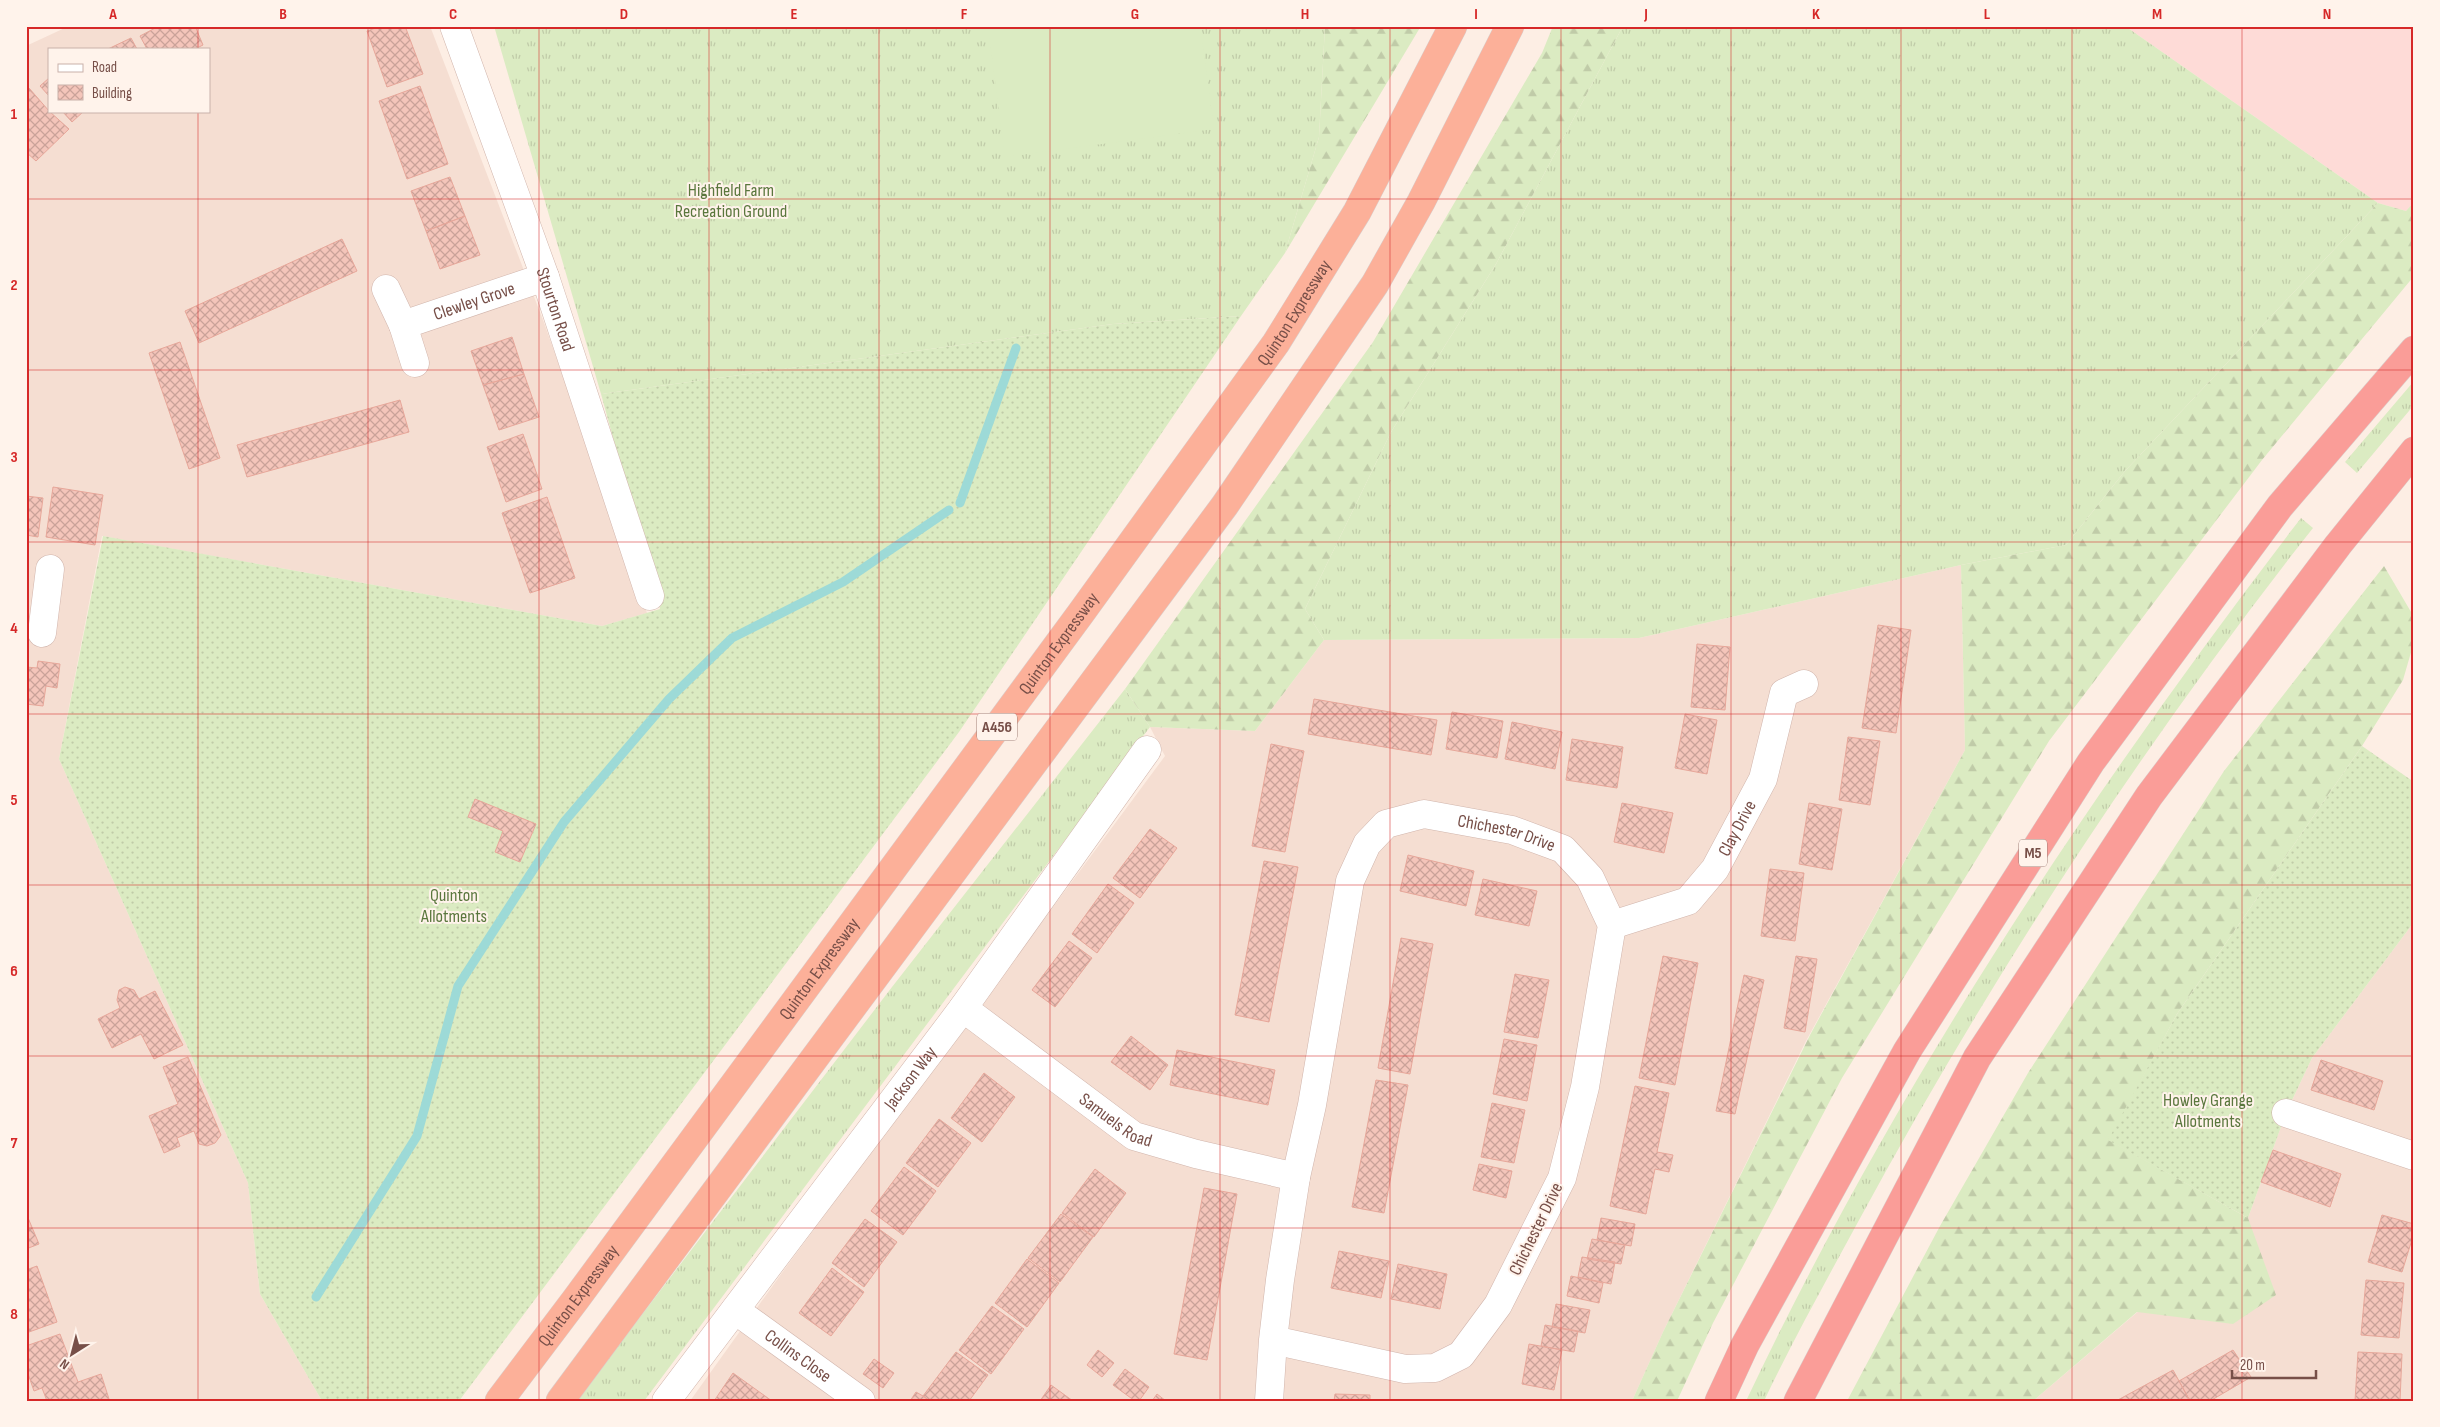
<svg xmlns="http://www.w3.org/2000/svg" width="2440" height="1427" font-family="'Sofia Sans Condensed',sans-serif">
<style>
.residential{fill:#f5ded2;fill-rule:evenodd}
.commercial{fill:#fedbd7}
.grass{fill:url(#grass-tufts)}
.forest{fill:url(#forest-firs)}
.garden{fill:url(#garden-dots)}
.pitch{fill:#dbebc2}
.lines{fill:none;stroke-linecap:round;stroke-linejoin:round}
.stream{stroke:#9ddad7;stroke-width:9}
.building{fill:url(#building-cross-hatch);stroke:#e7a79a}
.minor-casing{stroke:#d1b5ac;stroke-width:29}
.trunk-casing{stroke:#d9cecc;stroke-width:29}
.motorway-casing{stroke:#d9cecc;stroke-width:29}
.minor{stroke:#fff;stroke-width:28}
.trunk{stroke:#fcb099;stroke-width:28}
.motorway{stroke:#fa9d98;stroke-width:28}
.grid{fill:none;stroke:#d62828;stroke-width:1;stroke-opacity:0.55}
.labels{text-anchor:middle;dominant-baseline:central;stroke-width:4;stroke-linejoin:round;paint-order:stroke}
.shield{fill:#fff3eb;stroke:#a08079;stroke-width:1}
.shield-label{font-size:16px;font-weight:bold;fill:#774f48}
.park-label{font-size:18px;fill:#5a773d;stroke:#fff3eb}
.street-label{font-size:18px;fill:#774f48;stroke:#fff3eb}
.neatline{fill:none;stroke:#d62828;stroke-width:2}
.grid-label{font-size:16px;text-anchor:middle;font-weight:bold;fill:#d62828}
</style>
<defs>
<pattern id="grass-tufts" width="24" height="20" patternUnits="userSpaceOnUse" patternTransform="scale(1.25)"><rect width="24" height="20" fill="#dbebc2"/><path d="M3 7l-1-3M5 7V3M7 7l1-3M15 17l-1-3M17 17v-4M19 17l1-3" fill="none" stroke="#c0cba8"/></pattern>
<pattern id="forest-firs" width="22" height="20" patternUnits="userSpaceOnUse" patternTransform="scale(1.25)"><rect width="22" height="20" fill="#dbebc2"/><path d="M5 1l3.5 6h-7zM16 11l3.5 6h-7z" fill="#c0cba8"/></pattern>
<pattern id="garden-dots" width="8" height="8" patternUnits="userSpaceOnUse" patternTransform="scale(1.25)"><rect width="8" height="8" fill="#dbebc2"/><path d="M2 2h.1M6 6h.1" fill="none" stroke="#c0cba8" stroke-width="1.8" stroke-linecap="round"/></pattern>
<pattern id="building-cross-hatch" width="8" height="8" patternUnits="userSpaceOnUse" patternTransform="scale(1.25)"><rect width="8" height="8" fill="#f4c5ba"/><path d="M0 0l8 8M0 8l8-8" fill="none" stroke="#caa299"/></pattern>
</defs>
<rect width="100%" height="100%" fill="#fdeee4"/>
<path class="residential" d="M 69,26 L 430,26 L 543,320 L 647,613 L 602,626 L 102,536 L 59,759 L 248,1183 L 260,1294 L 322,1401 L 26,1401 L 26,46 ZM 49,49 L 209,49 L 209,111 L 49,111 Z
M 1961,565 L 1965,750 L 1806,1041 L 1663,1332 L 1632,1401 L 690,1401 L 784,1270 L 1165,756 L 1150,727 L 1255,731 L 1324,640 L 1639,638 Z
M 2414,922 L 2414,1401 L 2033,1401 L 2248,1218 L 2286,1113 L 2312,1058 Z"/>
<path class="commercial" d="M 2125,26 L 2414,26 L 2414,202 L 2406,211 L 2378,203 Z"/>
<path class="grass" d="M 494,26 L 1325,26 L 1319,137 L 1285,253 L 1241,316 L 1113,324 L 601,394 Z
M 1623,26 L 2125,26 L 2378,203 L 2125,471 L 2066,545 L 1961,565 L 1639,638 L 1324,640 L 1305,609 L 1391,432 L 1496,264 Z
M 2414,381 L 2414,405 L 2357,473 L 2345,462 Z
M 2301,518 L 2313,528 C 2142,745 1990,978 1858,1222 C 1826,1281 1793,1340 1764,1401 L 1746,1401 C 1895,1086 2089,794 2301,518 Z
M 1125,689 L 1150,727 L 644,1401 L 576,1401 L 892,987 Z"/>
<path class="forest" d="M 1325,26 L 1421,26 L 1285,253 L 1319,137 Z
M 1553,26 L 1623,26 L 1496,264 L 1391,432 L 1305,609 L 1324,640 L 1255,731 L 1150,727 L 1125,689 L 1373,342 L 1542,53 Z
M 2414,202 L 2414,276 L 2262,460 L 2049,741 L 1842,1078 L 1713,1323 L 1677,1401 L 1632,1401 L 1663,1332 L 1810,1035 L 1965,750 L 1961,565 L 2066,545 L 2125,471 L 2378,203 L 2406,211 Z
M 2384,566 L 2414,617 L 2414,642 L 2403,680 L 2362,746 L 2177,1014 L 2109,1140 L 2248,1218 L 2276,1295 L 2233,1324 L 2137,1312 L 2033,1401 L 1847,1401 L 1940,1226 L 2028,1073 L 2224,771 Z"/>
<path class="garden" d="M 1241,316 L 959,732 L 459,1401 L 322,1401 L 260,1294 L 248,1183 L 59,759 L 103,536 L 602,626 L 660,609 L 601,394 L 1113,324 Z
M 2362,746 L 2414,782 L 2414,922 L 2312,1058 L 2286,1113 L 2248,1218 L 2108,1140 L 2177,1014 Z"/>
<path class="pitch" d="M 988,26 L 1200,26 L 1214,129 L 1005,157 Z"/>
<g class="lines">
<path class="stream" d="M 960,503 L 1016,348
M 316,1297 L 417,1136 L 458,986 L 564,822 L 669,699 L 732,638 L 843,582 L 949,510"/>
</g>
<path class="building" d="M 159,26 L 195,26 L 203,45 L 195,49 L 147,49 L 140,36 Z
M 381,26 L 405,26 L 423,74 L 387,87 L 367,31 Z
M 131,38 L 137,49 L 108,49 Z
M 49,78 L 49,96 L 40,86 Z
M 420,86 L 448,164 L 407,179 L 379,101 Z
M 29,88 L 49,111 L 69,129 L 36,161 L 26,152 L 26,91 Z
M 62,111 L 84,111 L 72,122 Z
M 450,177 L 465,216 L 426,231 L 411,191 Z
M 465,216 L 480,255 L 440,269 L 426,231 Z
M 342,239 L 357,271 L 199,343 L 185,311 Z
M 512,337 L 524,374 L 483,385 L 471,351 Z
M 180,342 L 220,458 L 189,469 L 149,353 Z
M 524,374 L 539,417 L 499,430 L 483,385 Z
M 400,400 L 409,432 L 247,477 L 237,445 Z
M 523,434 L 542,489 L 506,502 L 487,447 Z
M 53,487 L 103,495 L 95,545 L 46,537 Z
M 26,496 L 43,498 L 38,537 L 26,535 Z
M 547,497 L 575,578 L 530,593 L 502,513 Z
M 1878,625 L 1911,630 L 1896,733 L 1862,728 Z
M 1697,644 L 1730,647 L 1725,710 L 1691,707 Z
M 38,661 L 60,664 L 57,688 L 46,686 L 43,706 L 26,704 L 26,667 L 37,668 Z
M 1314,699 L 1437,720 L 1431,755 L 1308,734 Z
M 1452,712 L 1503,721 L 1497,758 L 1446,749 Z
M 1685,714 L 1717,720 L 1707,774 L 1675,768 Z
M 1512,722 L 1562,732 L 1555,769 L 1505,759 Z
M 1848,737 L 1880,741 L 1870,805 L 1839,800 Z
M 1572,739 L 1623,747 L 1617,788 L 1566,780 Z
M 1271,744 L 1304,751 L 1285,852 L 1252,846 Z
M 475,799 L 536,824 L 520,862 L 495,852 L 503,831 L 468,817 Z
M 1622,803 L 1673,813 L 1664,853 L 1614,842 Z
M 1809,803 L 1842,809 L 1832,870 L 1799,864 Z
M 1150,829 L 1177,848 L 1140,898 L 1113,878 Z
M 1408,855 L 1474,871 L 1466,906 L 1400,891 Z
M 1264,861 L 1298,867 L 1269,1022 L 1235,1015 Z
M 1770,869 L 1804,873 L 1795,941 L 1761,936 Z
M 1483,879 L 1537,891 L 1529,926 L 1475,915 Z
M 1108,884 L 1134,903 L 1097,953 L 1072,934 Z
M 1401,938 L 1433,944 L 1410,1074 L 1378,1068 Z
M 1069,941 L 1092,958 L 1055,1007 L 1032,990 Z
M 1663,956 L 1698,963 L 1675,1085 L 1639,1078 Z
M 1796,956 L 1817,959 L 1805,1032 L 1784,1028 Z
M 1515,974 L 1549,980 L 1538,1038 L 1504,1032 Z
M 1744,975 L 1764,980 L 1735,1114 L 1716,1111 Z
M 125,987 L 134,990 L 139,999 L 155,991 L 183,1045 L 154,1059 L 141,1034 L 112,1048 L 98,1019 L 120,1008 L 117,1000 L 119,990 Z
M 1131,1036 L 1168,1065 L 1150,1090 L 1111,1062 Z
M 1504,1039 L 1537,1045 L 1527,1101 L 1493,1094 Z
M 1177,1050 L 1275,1070 L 1268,1105 L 1170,1085 Z
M 188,1057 L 221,1135 L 215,1143 L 207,1146 L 199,1144 L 194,1131 L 177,1138 L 180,1146 L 164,1153 L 149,1116 L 178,1104 L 163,1067 Z
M 2321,1060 L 2383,1081 L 2374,1110 L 2311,1090 Z
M 984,1073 L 1015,1097 L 982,1142 L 951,1118 Z
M 1376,1080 L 1408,1085 L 1384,1213 L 1352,1207 Z
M 1635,1086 L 1669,1093 L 1657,1152 L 1673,1155 L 1669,1172 L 1655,1169 L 1646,1214 L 1610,1206 Z
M 1492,1103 L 1525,1110 L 1514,1163 L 1481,1157 Z
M 939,1119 L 971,1143 L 938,1187 L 906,1163 Z
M 2273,1150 L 2341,1174 L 2330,1207 L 2261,1182 Z
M 1479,1164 L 1512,1171 L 1506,1198 L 1473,1190 Z
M 904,1167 L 936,1191 L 903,1235 L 871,1211 Z
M 1095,1169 L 1126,1193 L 1094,1237 L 1062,1213 Z
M 1204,1188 L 1237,1194 L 1207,1360 L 1174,1354 Z
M 26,1213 L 39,1244 L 26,1249 Z
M 1061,1214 L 1093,1237 L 1060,1282 L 1028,1258 Z
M 2382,1215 L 2414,1224 L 2414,1233 L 2402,1272 L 2368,1262 Z
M 1601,1218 L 1635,1224 L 1631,1246 L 1597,1240 Z
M 865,1219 L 897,1242 L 864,1287 L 832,1263 Z
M 1592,1239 L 1625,1245 L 1621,1264 L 1587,1259 Z
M 1339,1251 L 1389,1261 L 1381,1298 L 1331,1288 Z
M 1582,1257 L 1615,1262 L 1611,1284 L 1578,1277 Z
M 1027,1259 L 1059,1283 L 1027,1327 L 995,1303 Z
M 1398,1264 L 1447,1274 L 1440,1309 L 1391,1299 Z
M 37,1266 L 57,1322 L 29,1332 L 26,1324 L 26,1270 Z
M 832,1268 L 864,1292 L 831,1336 L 799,1313 Z
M 1571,1276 L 1603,1283 L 1599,1303 L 1567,1296 Z
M 2366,1280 L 2404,1283 L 2399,1338 L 2361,1335 Z
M 1556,1304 L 1590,1310 L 1585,1333 L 1552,1327 Z
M 992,1306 L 1024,1329 L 991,1374 L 959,1350 Z
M 1545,1325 L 1578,1331 L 1574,1352 L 1541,1346 Z
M 60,1334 L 78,1382 L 101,1374 L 109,1399 L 104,1401 L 47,1401 L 42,1388 L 34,1391 L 26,1368 L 26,1346 Z
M 1529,1344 L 1562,1350 L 1554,1390 L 1522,1384 Z
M 1098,1350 L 1114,1363 L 1102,1377 L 1087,1365 Z
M 2233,1350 L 2251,1377 L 2210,1401 L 2190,1401 L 2179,1381 Z
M 956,1352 L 988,1375 L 969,1401 L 930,1401 L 923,1396 Z
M 2358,1352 L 2402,1354 L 2400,1401 L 2355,1401 Z
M 874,1359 L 894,1373 L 883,1388 L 863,1374 Z
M 1125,1369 L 1149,1387 L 1139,1401 L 1135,1401 L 1113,1385 Z
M 2173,1370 L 2190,1401 L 2116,1401 Z
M 733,1373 L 772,1401 L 714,1401 Z
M 1051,1385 L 1073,1401 L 1040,1401 Z
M 916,1392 L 923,1396 L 930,1401 L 910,1401 Z
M 1157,1394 L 1166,1401 L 1152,1401 Z
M 1335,1394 L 1370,1395 L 1370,1401 L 1334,1401 Z"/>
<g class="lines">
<defs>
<g id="minor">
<path id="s1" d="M 454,26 L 545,277 L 650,596"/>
<path d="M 386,289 L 403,325 L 415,363"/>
<path id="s2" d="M 403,325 L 545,277"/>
<path d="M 42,633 L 50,569"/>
<path id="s3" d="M 1612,925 L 1688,901 L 1715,869 L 1763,779 L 1784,693 L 1804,684"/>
<path id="s4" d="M 963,1008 L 1134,1136 L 1196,1154 L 1296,1177"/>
<path d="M 2286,1113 L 2414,1156"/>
<path id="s5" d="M 735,1310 L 861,1401"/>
<path id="s6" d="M 666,1401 L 963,1008 L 1147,750"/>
<path id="s7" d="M 1269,1401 L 1273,1340 L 1280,1280 L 1296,1177 L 1312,1105 L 1350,881 L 1367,844 L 1386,824 L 1424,814 L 1512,830 L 1563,849 L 1590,878 L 1612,925 L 1585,1087 L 1562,1178 L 1498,1305 L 1461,1355 L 1435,1368 L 1405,1369 L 1273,1340"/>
</g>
<g id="trunk">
<path id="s8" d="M 499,1401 L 576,1299 L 1081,613 L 1276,343 L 1357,212 L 1453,26"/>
<path d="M 560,1401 L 1225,505 L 1375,284 L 1421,202 L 1510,26"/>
</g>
<path id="motorway" d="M 1719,1401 L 1745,1345 L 1907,1051 L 2091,762 L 2280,506 L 2414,350
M 1798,1401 L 1977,1058 L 2149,796 L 2338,545 L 2414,451"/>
</defs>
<use href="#minor" class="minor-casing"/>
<use href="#trunk" class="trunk-casing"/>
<use href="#motorway" class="motorway-casing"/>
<use href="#minor" class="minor"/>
<use href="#trunk" class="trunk"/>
<use href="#motorway" class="motorway"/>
</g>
<path class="grid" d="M 198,26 L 198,49M 368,26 L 368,1401M 539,26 L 539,1401M 709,26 L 709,1401M 879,26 L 879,1401M 1050,26 L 1050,1401M 1220,26 L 1220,1401M 1390,26 L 1390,1401M 1561,26 L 1561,1401M 1731,26 L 1731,1401M 1901,26 L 1901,1401M 2072,26 L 2072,1401M 2242,26 L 2242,1401M 198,111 L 198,1401M 26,199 L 2414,199M 26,370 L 2414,370M 26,542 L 2414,542M 26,714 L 2414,714M 26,885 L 2414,885M 26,1056 L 2414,1056M 26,1228 L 2414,1228"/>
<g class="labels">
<g class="shield">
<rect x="977" y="713.5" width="40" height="27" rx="4"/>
<rect x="2019" y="839.5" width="28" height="27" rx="4"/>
</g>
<g class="shield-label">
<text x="997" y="727">A456</text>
<text x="2033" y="853">M5</text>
</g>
<g class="park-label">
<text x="731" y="190">Highfield Farm<tspan x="731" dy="21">Recreation Ground</tspan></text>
<text x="454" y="895">Quinton<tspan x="454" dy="21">Allotments</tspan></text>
<text x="2208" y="1100">Howley Grange<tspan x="2208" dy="21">Allotments</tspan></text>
</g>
<g class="street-label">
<text stroke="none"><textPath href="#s2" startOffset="75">Clewley Grove</textPath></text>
<text stroke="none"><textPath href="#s1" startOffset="301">Stourton Road</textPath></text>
<text stroke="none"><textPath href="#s8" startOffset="1348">Quinton Expressway</textPath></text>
<text stroke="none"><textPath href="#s8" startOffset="942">Quinton Expressway</textPath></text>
<text stroke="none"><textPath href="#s3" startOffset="168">Clay Drive</textPath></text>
<text stroke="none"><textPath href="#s7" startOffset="719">Chichester Drive</textPath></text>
<text stroke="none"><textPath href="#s8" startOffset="538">Quinton Expressway</textPath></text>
<text stroke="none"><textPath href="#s6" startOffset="405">Jackson Way</textPath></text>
<text stroke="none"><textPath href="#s4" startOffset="190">Samuels Road</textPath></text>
<text transform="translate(1536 1229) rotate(-64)">Chichester Drive</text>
<text stroke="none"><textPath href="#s8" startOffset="132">Quinton Expressway</textPath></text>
<text stroke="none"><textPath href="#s5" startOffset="78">Collins Close</textPath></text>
</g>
</g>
<rect width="2440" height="1427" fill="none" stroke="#fff3eb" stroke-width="55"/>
<rect x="48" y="48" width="162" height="65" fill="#fff3eb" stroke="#c9b1aa"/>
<rect x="58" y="64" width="25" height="8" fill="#ffffff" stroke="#c9b1aa"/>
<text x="92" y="72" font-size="15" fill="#774f48">Road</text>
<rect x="58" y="85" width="25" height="15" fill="url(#building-cross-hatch)" stroke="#c9b1aa"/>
<text x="92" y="98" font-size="15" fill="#774f48">Building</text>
<g transform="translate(72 1354) rotate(216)" stroke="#fff3eb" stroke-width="4" paint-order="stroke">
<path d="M0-4L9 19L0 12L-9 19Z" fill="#774f48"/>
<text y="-8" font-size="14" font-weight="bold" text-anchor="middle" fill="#774f48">N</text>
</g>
<path d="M2232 1370v8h84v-8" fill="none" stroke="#774f48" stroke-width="2.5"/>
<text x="2240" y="1370" font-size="15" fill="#774f48" stroke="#fff3eb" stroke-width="4" paint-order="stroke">20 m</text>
<rect x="28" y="28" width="2384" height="1372" class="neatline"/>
<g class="grid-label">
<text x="113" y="19">A</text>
<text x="283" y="19">B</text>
<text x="453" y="19">C</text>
<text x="624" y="19">D</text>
<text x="794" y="19">E</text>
<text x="964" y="19">F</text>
<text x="1135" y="19">G</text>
<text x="1305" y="19">H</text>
<text x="1476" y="19">I</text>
<text x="1646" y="19">J</text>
<text x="1816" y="19">K</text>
<text x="1987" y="19">L</text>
<text x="2157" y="19">M</text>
<text x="2327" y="19">N</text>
<text x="14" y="119">1</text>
<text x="14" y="290">2</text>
<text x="14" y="462">3</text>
<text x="14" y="633">4</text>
<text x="14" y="805">5</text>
<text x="14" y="976">6</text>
<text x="14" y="1148">7</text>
<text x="14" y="1319">8</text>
</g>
</svg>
